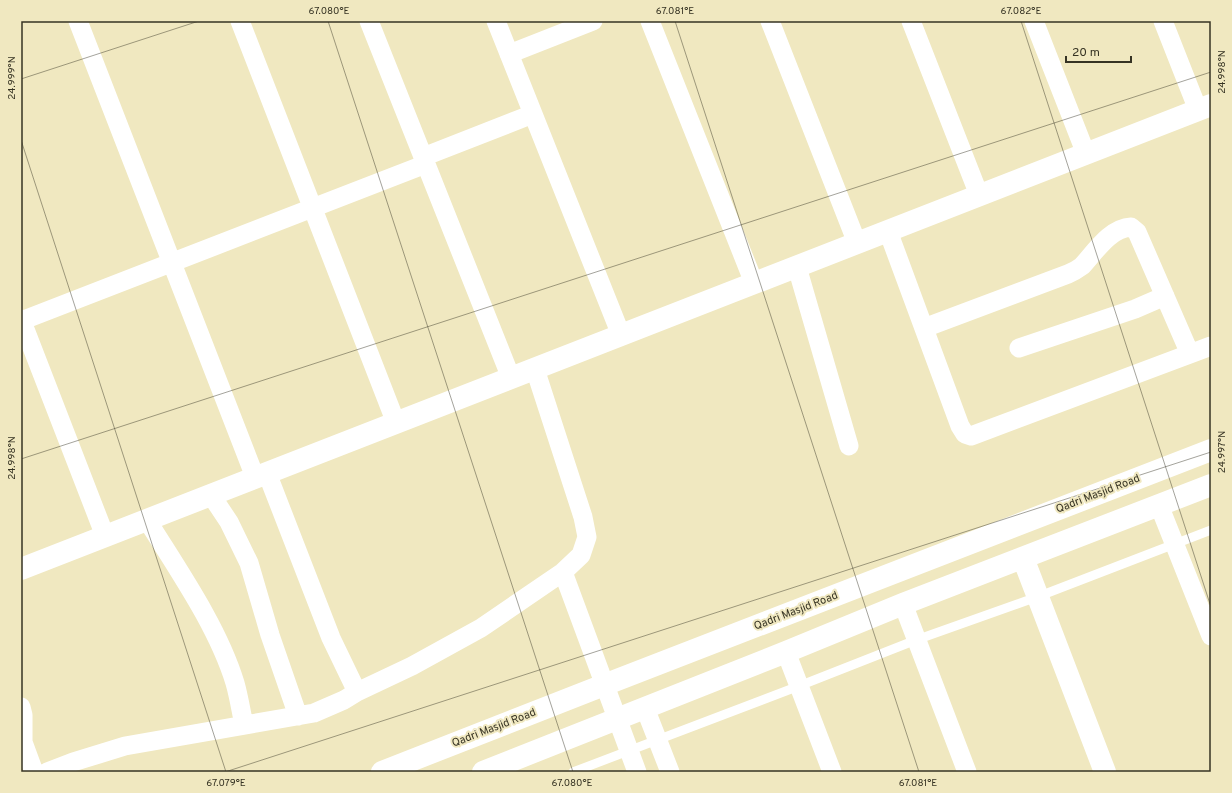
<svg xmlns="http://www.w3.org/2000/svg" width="1232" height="793" font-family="Overpass,sans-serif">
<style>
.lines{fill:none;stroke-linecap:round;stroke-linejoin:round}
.lane{stroke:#fff;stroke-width:9}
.street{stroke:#fff;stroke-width:19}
.secondary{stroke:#fff;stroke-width:22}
.ticks{fill:none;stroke:#363323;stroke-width:1;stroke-opacity:0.45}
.labels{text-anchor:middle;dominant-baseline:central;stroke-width:4;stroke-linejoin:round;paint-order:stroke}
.street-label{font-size:11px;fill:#363323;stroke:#f0e8c0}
.neatline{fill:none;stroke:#363323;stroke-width:1.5}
.ticks-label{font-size:10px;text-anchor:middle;fill:#363323}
</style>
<rect width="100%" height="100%" fill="#f0e8c0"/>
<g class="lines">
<path class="lane" d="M 573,772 L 799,686 L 916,640 L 1037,597 L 1211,530"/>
<path class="street" d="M 78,21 L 255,477
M 240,21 L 396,423
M 369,21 L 511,378
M 496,21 L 621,335
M 650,21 L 754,283
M 770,21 L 857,243
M 911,21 L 979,195
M 1034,21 L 1086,154
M 1163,21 L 1198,110
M 509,54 L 593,21
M 423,157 L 533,114
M 888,231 L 960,426 L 965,434 L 971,436 L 1211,346
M 797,267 L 849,446
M 21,319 L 105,536
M 21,321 L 426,164
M 924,328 L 1068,274 C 1073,272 1078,269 1082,266 C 1095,252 1110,228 1131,227 L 1137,232 L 1190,354
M 1019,348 L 1135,309 L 1165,296
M 267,473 L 331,638 L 357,692
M 211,495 L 229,522 L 249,563 L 270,635 L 298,716
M 1159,505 L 1211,636
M 147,520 C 178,570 218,627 235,683 C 239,697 241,711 244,725
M 563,572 L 637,772
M 903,604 L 967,772
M 786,652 L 832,772
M 21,707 L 23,715 L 23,742 L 34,772
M 645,708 L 670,772
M 47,772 L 73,762 L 125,746 L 314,713 L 344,700 L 357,692 L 412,666 L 481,628 L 563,572 L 581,555 L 587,537 L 583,517 L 535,369"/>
<path class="secondary" d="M 1023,558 L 1105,772
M 21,569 L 1211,105
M 382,772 L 604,685 L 1211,450
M 483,772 L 786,652 L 903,604 L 1211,485"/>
</g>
<path class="ticks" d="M 328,21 L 573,772M 675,21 L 919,772M 1021,21 L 1211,607M 21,79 L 199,21M 21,140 L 226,772M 21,459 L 1211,72M 225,772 L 1211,452"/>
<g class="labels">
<g class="street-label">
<text transform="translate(1098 494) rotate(-21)">Qadri Masjid Road</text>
<text transform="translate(796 611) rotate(-21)">Qadri Masjid Road</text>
<text transform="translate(494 728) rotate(-21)">Qadri Masjid Road</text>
</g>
</g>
<rect width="1232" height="793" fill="none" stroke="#f0e8c0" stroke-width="44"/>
<path d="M1066 56v6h65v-6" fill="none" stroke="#363323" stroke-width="2"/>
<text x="1072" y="56" font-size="12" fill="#363323" stroke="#f0e8c0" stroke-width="3" paint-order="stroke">20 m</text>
<rect x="22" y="22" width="1188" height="749" class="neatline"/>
<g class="ticks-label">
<text x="329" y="14">67.080°E</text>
<text x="675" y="14">67.081°E</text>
<text x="1021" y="14">67.082°E</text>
<text transform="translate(1221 72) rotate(-90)" y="4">24.998°N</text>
<text transform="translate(11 78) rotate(-90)" y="4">24.999°N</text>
<text transform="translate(1221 452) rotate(-90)" y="4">24.997°N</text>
<text transform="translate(11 458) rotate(-90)" y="4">24.998°N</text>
<text x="226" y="786">67.079°E</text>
<text x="572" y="786">67.080°E</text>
<text x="918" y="786">67.081°E</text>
</g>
</svg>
